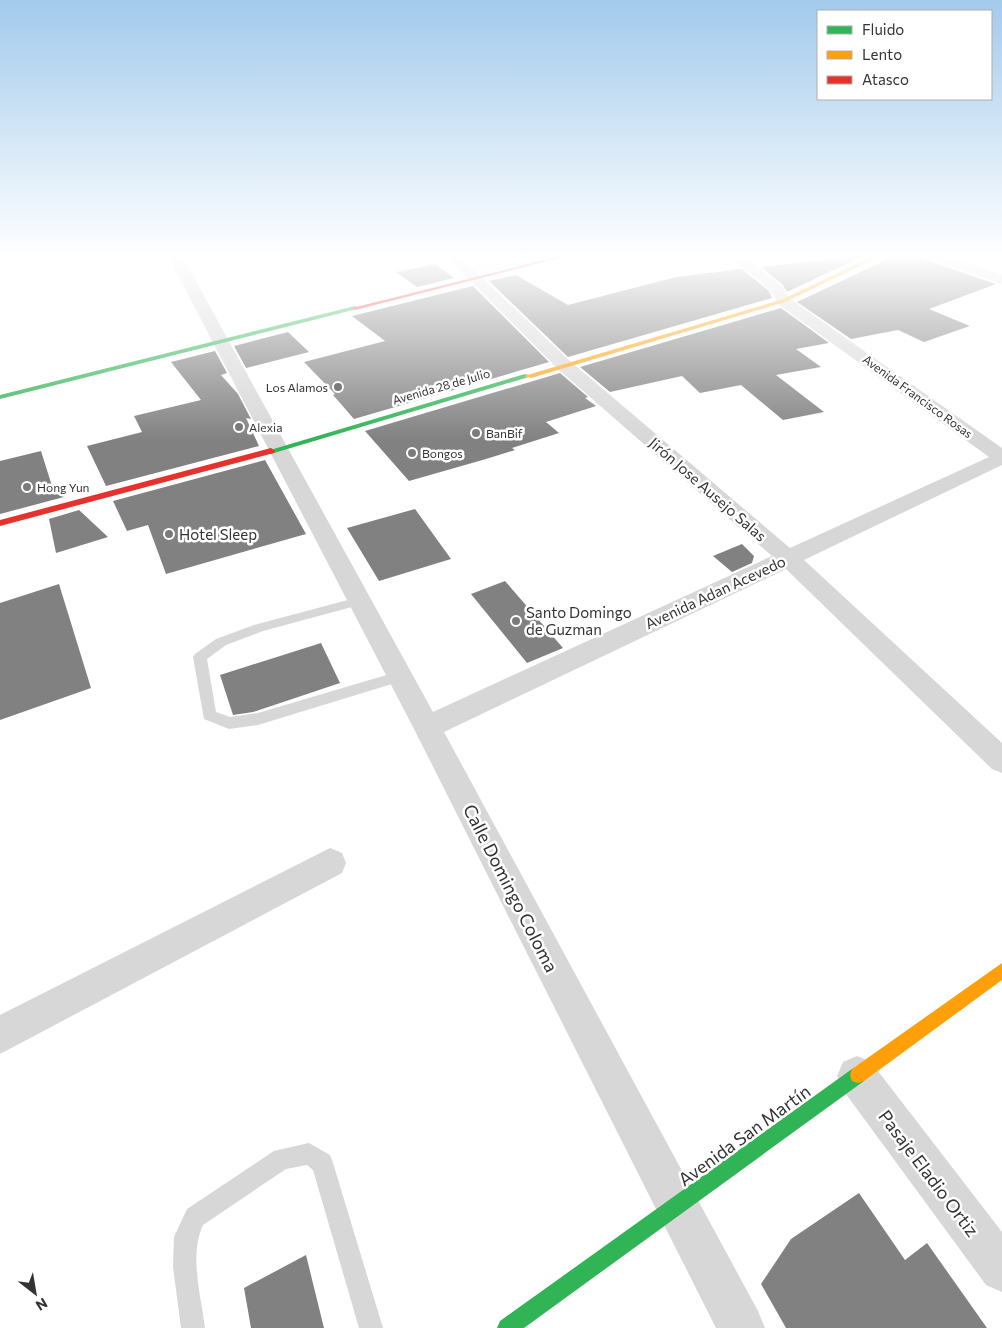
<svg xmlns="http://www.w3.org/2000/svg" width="1002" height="1328" font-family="Commissioner,sans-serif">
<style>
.green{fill:#f1f5ed}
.building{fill:#818181}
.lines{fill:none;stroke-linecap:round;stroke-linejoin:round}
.lane{fill:#d7d7d7;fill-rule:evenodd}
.street{fill:#d7d7d7;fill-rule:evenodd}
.fast{fill:#30b455;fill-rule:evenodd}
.slow{fill:#ff9f0a;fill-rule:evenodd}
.jam{fill:#e5322d;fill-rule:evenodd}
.poi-dot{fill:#7a7a7a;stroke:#fff;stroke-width:2}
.labels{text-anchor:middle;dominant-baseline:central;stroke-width:5;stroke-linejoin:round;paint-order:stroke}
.far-street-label{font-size:12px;fill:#333;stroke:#fff}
.far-poi-label{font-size:12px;fill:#333;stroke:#fff;text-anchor:start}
.street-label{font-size:15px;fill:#333;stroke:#fff}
.poi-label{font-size:15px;fill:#333;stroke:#fff;text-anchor:start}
.near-street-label{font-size:18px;fill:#333;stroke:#fff}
</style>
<rect width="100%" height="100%" fill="#fff"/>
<path class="green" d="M 534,254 L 564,254 L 480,275 L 472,269 Z"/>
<path class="building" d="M 891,254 L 921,254 L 923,259 L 996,284 L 929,309 L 970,326 L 924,342 L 898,330 L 851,339 L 797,302 L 888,259 Z
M 865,255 L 787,292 L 782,284 L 761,267 Z
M 435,264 L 454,278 L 417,287 L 396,272 Z
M 742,269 L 769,291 L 772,298 L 568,357 L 489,281 L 516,275 L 568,305 L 676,277 Z
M 473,286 L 549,362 L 354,419 L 333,395 L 335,394 L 304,362 L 385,341 L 352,316 Z
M 781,308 L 829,343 L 796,349 L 821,367 L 776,375 L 824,412 L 783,420 L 741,385 L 700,393 L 682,376 L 610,392 L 580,367 Z
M 288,332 L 309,352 L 246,368 L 234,346 Z
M 215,351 L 227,373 L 221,375 L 238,394 L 251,419 L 246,418 L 259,446 L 106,486 L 87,446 L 142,432 L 134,416 L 201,400 L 171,362 Z
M 560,373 L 588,397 L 585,398 L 596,406 L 546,422 L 559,433 L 512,448 L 515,450 L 486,459 L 409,481 L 365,431 Z
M 41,451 L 52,486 L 64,497 L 0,514 L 0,461 Z
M 265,460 L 306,534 L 166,574 L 148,525 L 127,531 L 113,501 Z
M 415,509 L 451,559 L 379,581 L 347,528 Z
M 79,510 L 108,537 L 56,553 L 49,519 Z
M 742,544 L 754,556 L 752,563 L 732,572 L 713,556 Z
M 505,581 L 563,648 L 527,663 L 471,594 Z
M 59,584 L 91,688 L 0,720 L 0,603 Z
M 321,643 L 340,683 L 253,712 L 233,715 L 220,675 Z
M 859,1193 L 905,1260 L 927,1243 L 987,1328 L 786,1328 L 761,1284 L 791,1239 Z
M 306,1255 L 324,1328 L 251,1328 L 244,1288 Z"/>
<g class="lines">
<path class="lane" d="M 359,597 L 365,601 L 363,604 L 263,631 L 226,645 L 207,659 L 216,712 L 230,717 L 258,713 L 400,671 L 405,672 L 407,676 L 405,680 L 258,725 L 229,729 L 204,719 L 193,657 L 195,654 L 216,639 L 254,625 Z
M 309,1143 L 330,1155 L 333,1163 L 383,1328 L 359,1328 L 313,1170 L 307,1165 L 286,1169 L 203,1225 C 189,1256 201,1295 205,1328 L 181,1328 L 173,1267 L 174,1237 L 187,1209 L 274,1151 Z"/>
<path class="street" d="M 167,254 L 181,254 L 433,712 L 772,556 L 558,369 L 444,254 L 457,254 L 570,361 L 790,548 L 989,457 L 778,304 L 770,290 L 727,254 L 741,254 L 781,285 L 789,298 L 1002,448 L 1002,465 L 804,560 L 1002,743 L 1002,773 L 992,769 L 786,569 L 444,732 L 758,1311 L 765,1328 L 716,1328 L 413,727 Z
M 923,254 L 941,254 L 1002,275 L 1002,284 L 924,257 Z
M 330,848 L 342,853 L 346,863 L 342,873 L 0,1054 L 0,1015 Z
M 857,1056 L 871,1062 L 1002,1232 L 1002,1292 L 986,1285 L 843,1090 L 837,1076 L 843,1062 Z"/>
<path class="fast" d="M 355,306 L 358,308 L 357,309 L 0,399 L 0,395 Z
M 525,374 L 532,376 L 274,453 L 271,454 L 267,451 Z
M 858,1067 L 864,1069 L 866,1075 L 864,1081 L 524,1328 L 497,1328 L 500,1321 L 852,1069 Z"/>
<path class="slow" d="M 878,254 L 885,254 L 785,302 L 531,378 L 524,376 L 781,300 Z
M 1002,963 L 1002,980 L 864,1081 L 858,1083 L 852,1081 L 850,1075 L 852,1069 Z"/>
<path class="jam" d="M 568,254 L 576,254 L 355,310 L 352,308 Z
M 271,448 L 275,451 L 274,453 L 0,526 L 0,520 Z"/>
</g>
<linearGradient id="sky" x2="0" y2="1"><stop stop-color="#a3caec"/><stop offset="0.58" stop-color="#fff"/><stop offset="1" stop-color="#fff" stop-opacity="0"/></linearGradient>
<rect width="1002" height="440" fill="url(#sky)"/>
<g class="poi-dot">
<circle cx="338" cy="387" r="5"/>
<circle cx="239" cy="427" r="5"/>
<circle cx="476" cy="433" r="5"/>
<circle cx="412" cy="453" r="5"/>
<circle cx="27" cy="487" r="5"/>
<circle cx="169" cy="534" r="5"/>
<circle cx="516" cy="621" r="5"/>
</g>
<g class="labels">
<g class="far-street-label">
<text transform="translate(441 386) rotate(-16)">Avenida 28 de Julio</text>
<text transform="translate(918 396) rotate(36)">Avenida Francisco Rosas</text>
</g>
<g class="far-poi-label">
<text x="328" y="387" text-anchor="end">Los Alamos</text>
<text x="249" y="427">Alexia</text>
<text x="486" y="433">BanBif</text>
<text x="422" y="453">Bongos</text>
<text x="37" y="487">Hong Yun</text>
</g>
<g class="street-label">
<text transform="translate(708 489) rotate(41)">Jirón Jose Ausejo Salas</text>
<text transform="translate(715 592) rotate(-25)">Avenida Adan Acevedo</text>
</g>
<g class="poi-label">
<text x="179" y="534">Hotel Sleep</text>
<text x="526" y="612">Santo Domingo<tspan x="526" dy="17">de Guzman</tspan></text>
</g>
<g class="near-street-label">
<text transform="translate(511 888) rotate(63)">Calle Domingo Coloma</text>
<text transform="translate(744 1135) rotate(-36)">Avenida San Martín</text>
<text transform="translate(929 1173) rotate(53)">Pasaje Eladio Ortiz</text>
</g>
</g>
<rect x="817" y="10" width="175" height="90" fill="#ffffff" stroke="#adadad"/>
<rect x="827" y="26" width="25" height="8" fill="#30b455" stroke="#adadad"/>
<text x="862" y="35" font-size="15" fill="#333333">Fluido</text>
<rect x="827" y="51" width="25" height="8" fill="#ff9f0a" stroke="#adadad"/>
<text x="862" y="60" font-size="15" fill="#333333">Lento</text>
<rect x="827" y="76" width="25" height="8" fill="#e5322d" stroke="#adadad"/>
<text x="862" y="85" font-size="15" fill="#333333">Atasco</text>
<g transform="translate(35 1293) rotate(149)" stroke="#ffffff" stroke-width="4" paint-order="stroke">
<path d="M0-4L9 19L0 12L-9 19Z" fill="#333333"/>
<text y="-8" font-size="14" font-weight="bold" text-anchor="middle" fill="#333333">N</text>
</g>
</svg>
